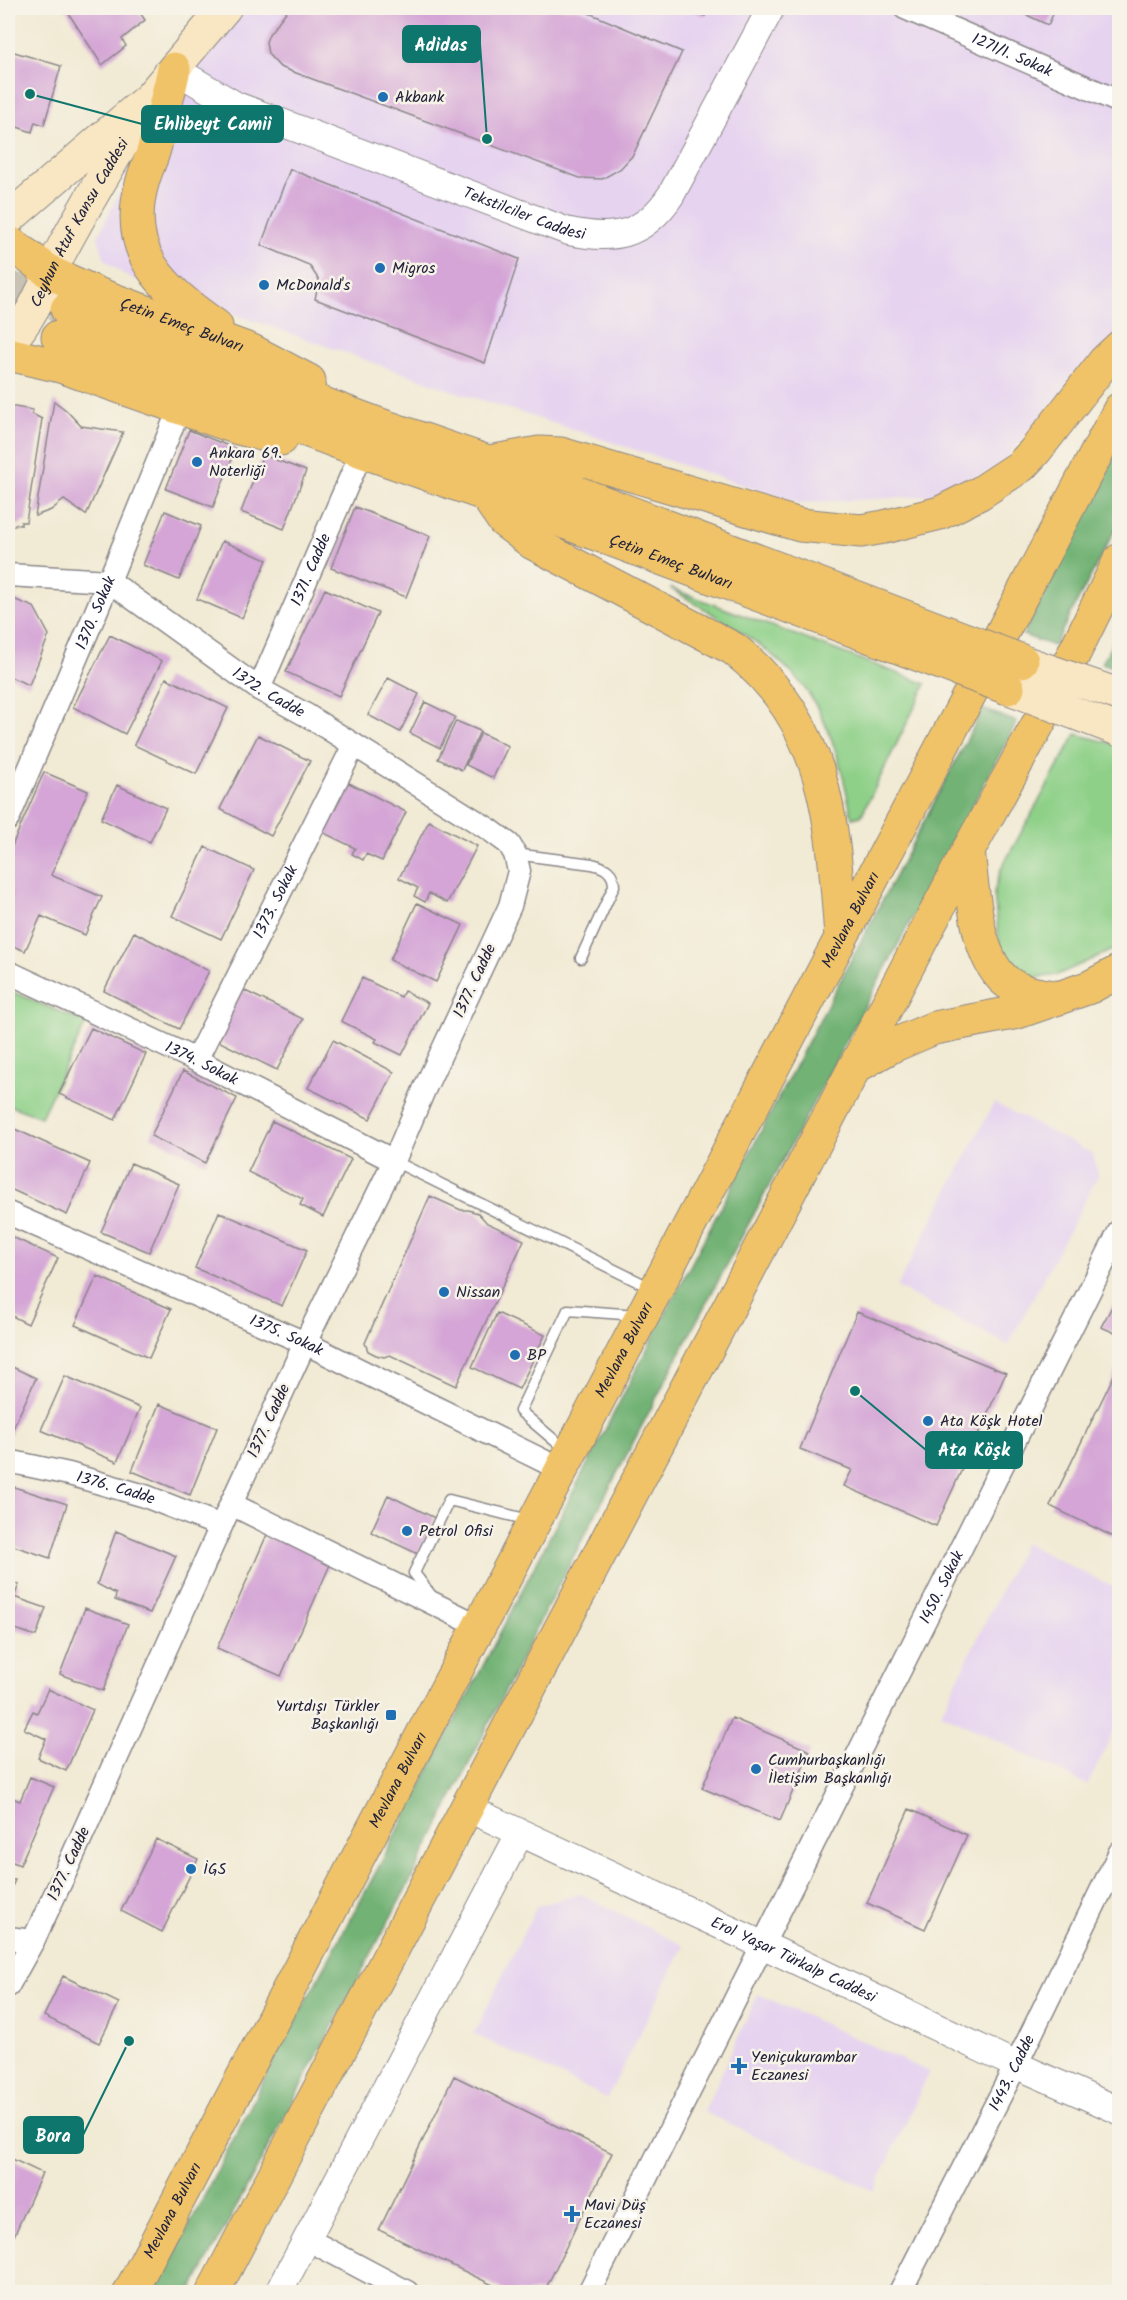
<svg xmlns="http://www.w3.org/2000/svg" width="1127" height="2300" font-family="Kalam,sans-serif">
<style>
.built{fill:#e6d3f0}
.green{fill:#8ed088;stroke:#587962;stroke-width:1.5}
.forest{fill:#72b274;stroke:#4a6a58;stroke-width:1.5}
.building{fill:#d4a5d6}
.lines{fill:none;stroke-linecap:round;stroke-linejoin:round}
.primary-tunnel{stroke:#c8c2b5;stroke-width:33;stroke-dasharray:33 16;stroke-linecap:butt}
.service-casing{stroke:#8a8688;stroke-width:13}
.minor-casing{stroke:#8a8688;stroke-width:25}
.tertiary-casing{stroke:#8a8688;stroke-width:29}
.secondary-casing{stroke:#8a8688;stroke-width:34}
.primary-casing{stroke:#8a8688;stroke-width:35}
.trunk-casing{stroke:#8a8688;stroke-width:35}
.service{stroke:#fff;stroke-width:10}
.minor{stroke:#fff;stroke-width:22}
.tertiary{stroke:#fff;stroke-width:27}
.secondary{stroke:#f9e7c3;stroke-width:32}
.primary{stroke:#f0c369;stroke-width:33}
.trunk{stroke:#f0c369;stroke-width:33}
.secondary-bridge-casing{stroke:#8a8688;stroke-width:34;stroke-linecap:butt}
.primary-bridge-casing{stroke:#8a8688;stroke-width:35;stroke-linecap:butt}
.secondary-bridge{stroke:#f9e7c3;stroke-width:32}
.primary-bridge{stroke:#f0c369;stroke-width:33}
.poi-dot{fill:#1f6fb2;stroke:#f7f3e8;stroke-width:2}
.labels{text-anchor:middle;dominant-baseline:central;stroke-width:5;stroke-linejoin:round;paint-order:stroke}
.street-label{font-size:16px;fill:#22223b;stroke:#f7f3e8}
.poi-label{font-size:16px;fill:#22223b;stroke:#f7f3e8;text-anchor:start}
.leader{fill:none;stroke:#0f766e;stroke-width:2}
.callout-dot{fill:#0f766e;stroke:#f7f3e8;stroke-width:2}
.callout{fill:#0f766e;stroke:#0f766e;stroke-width:2}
.callout-label{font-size:18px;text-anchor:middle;font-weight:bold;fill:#fff}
</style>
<rect width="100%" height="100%" fill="#f7f3e8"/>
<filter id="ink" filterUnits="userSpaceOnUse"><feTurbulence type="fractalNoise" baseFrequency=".0167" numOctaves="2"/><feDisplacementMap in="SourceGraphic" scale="12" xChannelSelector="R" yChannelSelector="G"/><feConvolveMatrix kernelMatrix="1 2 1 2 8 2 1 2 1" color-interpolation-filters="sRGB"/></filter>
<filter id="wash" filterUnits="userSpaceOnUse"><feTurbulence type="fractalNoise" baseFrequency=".008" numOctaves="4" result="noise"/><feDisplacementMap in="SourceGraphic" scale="24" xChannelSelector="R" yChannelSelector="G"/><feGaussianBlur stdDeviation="1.35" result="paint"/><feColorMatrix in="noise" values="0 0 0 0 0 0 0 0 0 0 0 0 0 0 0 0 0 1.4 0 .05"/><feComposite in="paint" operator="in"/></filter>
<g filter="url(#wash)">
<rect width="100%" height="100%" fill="#f1ead4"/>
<path class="built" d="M 245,8 L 1119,8 L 1119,356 L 1077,375 L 1001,465 L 942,495 L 799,503 L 463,394 L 126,276 L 105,260 L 98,237 L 145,137 Z
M 994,1103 L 1093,1154 L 1098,1176 L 1008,1345 L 897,1287 Z
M 1024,1543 L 1119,1590 L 1119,1720 L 1088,1785 L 941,1713 Z
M 581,1894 L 684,1946 L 607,2098 L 474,2034 L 537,1906 Z
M 758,1994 L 929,2072 L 874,2191 L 704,2112 Z"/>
<path class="green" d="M 670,588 L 926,684 L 861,816 L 852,818 C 844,776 834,734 811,697 C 781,650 716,617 670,588 Z
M 1076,734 L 1119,745 L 1119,947 L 1057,975 L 1033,978 L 1018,974 L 1000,953 L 994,892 L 1001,869 Z
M 8,990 L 86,1023 L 41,1117 L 8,1105 Z"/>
<path class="forest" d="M 1119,447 L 1119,522 L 1054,646 L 1023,635 Z
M 1119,631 L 1119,669 L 1102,663 Z
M 983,709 L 1017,722 L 693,1328 L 547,1607 L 419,1864 L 191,2292 L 155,2292 L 271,2066 L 383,1859 L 690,1266 Z"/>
<g id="blocks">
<path class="building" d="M 65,8 L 137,8 L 145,20 L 122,39 L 126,46 L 102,65 Z
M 289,8 L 577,8 L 682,52 L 633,155 L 620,169 L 602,179 L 580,178 L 280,67 L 268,54 L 266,42 L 269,34 Z
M 687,8 L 708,8 L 705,16 Z
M 1012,8 L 1056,8 L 1048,25 Z
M 11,51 L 61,66 L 44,125 L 35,122 L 32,132 L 8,124 L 8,64 Z
M 290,169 L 519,259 L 485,363 L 315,299 L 319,280 L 309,265 L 261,245 Z
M 54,401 L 66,410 L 81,426 L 123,432 L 86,515 L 64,500 L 51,510 L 35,516 Z
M 8,406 L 33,410 L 32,414 L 42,419 L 26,522 L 21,522 L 21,525 L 15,524 L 15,526 L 8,526 Z
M 189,430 L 236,449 L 213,507 L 166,489 Z
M 263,455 L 306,471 L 284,529 L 241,512 Z
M 355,507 L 430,536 L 406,597 L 331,568 Z
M 165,511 L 201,526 L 179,580 L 143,565 Z
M 222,541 L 267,560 L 242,618 L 197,599 Z
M 325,589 L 378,613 L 339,696 L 286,672 Z
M 8,597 L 34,607 L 49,635 L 29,685 L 8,676 Z
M 110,635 L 162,661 L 125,734 L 73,707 Z
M 166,678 L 228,708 L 196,774 L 134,745 Z
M 388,678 L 419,694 L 400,732 L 368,715 Z
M 425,702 L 455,717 L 440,748 L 410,733 Z
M 456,721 L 480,731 L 462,770 L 438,759 Z
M 481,733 L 508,746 L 493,778 L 466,765 Z
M 258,735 L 310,761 L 271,836 L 220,809 Z
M 44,772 L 88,791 L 51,875 L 102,897 L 85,935 L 41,916 L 25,951 L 8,944 L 8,855 Z
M 347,782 L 406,812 L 382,861 L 366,854 L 363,860 L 352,854 L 355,848 L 322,832 Z
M 117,785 L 166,808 L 150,842 L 101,819 Z
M 429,821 L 477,846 L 447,903 L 429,893 L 425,902 L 414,896 L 418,888 L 399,878 Z
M 205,847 L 254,870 L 221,939 L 172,916 Z
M 417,903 L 463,925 L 436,982 L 390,960 Z
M 134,932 L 209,971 L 179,1029 L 104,991 Z
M 362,978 L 401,997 L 404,991 L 428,1003 L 402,1055 L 375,1042 L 377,1039 L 341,1021 Z
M 241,989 L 303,1019 L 277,1070 L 216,1040 Z
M 91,1028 L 146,1054 L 115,1120 L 59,1094 Z
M 333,1040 L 394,1072 L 370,1119 L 308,1088 Z
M 183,1071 L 237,1098 L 205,1163 L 151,1136 Z
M 272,1121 L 351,1159 L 323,1217 L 300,1205 L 303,1199 L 248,1172 Z
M 8,1126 L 90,1163 L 67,1215 L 8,1188 Z
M 131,1163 L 179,1184 L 149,1252 L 101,1232 Z
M 430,1196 L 461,1210 L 468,1210 L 478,1213 L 487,1223 L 524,1240 L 456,1386 L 390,1355 L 384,1357 L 376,1355 L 368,1351 L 365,1343 Z
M 219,1212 L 307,1250 L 282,1306 L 195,1268 Z
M 8,1235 L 58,1258 L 28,1324 L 8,1314 Z
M 97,1276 L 171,1309 L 149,1358 L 75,1325 Z
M 1120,1292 L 1120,1335 L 1101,1327 Z
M 857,1312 L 1006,1373 L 936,1526 L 844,1486 L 852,1470 L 800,1449 Z
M 497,1313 L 545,1335 L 519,1389 L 472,1367 Z
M 1120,1363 L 1120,1540 L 1050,1506 Z
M 8,1365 L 36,1378 L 10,1435 L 8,1433 Z
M 65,1376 L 140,1408 L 117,1462 L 41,1430 Z
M 159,1404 L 217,1428 L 190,1495 L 132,1471 Z
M 8,1485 L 67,1504 L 50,1558 L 8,1544 Z
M 388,1495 L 435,1518 L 418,1554 L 371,1532 Z
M 269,1530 L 333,1558 L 281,1676 L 217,1648 Z
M 116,1531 L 176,1556 L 150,1613 L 115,1600 L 116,1594 L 97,1584 Z
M 8,1580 L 19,1585 L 14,1597 L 46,1608 L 36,1636 L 12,1628 L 8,1640 Z
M 85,1608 L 128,1624 L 103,1691 L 60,1674 Z
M 48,1689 L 93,1710 L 66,1771 L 38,1758 L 46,1739 L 24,1729 L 33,1711 L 37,1713 Z
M 732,1718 L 810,1751 L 780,1821 L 702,1788 Z
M 30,1777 L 54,1787 L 20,1865 L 8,1860 L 8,1796 L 20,1801 Z
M 909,1809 L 967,1835 L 925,1929 L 867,1903 Z
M 156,1839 L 198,1859 L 162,1932 L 121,1911 Z
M 8,1879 L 15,1880 L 8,1895 Z
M 63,1976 L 119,2003 L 99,2043 L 44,2016 Z
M 454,2076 L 612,2153 L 544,2292 L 507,2292 L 379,2230 Z
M 8,2157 L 42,2173 L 14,2236 L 8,2233 Z
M 985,2285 L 1001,2292 L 981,2292 Z"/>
</g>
</g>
<g filter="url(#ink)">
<use href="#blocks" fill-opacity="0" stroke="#8a8688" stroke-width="1.5"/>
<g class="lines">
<path class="primary-tunnel" d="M 8,287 L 66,309"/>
<defs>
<path id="service" d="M 515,854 L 592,864 C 605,867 614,872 614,886 L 581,958
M 394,1161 L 651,1288
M 567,1451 L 520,1411 L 568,1310 L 637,1315
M 433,1598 L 414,1573 L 449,1500 L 529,1520"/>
<g id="minor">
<path id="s1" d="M 905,8 L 1120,102"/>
<path id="s2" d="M 8,575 L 109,581 L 259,689 L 308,716 L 490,830 L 509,844 L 515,854 L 519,871 L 510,906 L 424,1090 L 394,1161 L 305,1343 L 231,1504 L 65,1873 L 33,1941 L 8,1986"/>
<path id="s3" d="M 259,689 L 362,451"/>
<path id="s4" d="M 8,819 L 109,581 L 180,407"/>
<path id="s5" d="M 8,972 L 196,1060 L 394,1161"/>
<path id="s6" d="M 196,1060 L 354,745"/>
<path id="s7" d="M 8,1213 L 305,1343 L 562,1470"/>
<path id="s8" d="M 8,1461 L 69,1474 L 145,1496 L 221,1526"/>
<path d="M 231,1504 L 479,1626"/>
<path d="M 8,1938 L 33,1941"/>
<path d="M 307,2239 L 407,2292"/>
<path id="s9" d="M 589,2292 L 1120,1230"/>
<path id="s10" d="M 900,2292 L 1016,2065 L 1120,1852"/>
</g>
<g id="tertiary">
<path id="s11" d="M 174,69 L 235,105 L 567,231 C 613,241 643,237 671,195 L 771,8"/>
<path id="s12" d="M 467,1808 L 763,1945 L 1016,2065 L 1120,2111"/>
<path d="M 279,2292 L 520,1833"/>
</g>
<g id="secondary">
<path d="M 8,219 L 149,98 L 225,8"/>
<path id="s13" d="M 8,344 C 35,313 42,289 60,253 C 84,207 112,162 138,117"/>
</g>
<g id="primary">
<path d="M 174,69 C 168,96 161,123 154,149 C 151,160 146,169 143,180 C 121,252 162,288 216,326"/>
<path id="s14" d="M 8,242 L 51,273 L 100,295 L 252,351 L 309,381"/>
<path d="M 67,309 L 372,422 L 578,493"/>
<path d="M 58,337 L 362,451 L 567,523"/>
<path d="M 8,354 L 60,366 L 235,427 L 281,439"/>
<path d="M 489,462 L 539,453 L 561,454 L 800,525 L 861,531 L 884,527 L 940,513 L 980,493 L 1021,466 L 1035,451 L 1105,361 L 1120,347"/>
</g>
<g id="trunk">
<path d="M 486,495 L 504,521 L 533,543 L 734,649 C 829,724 833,826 841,937"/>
<path d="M 968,851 C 973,890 975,962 1011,985 C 1026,994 1043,995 1060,998"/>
<path d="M 855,1067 L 892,1046 L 934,1028 L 1018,1012 L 1090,987 L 1120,971"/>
<path id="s15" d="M 130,2292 C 458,1664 789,1036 1120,409"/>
<path d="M 213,2292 L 968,851 L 1048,706 L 1120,560"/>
</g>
</defs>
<use href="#service" class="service-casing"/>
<use href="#minor" class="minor-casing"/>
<use href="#tertiary" class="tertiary-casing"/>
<use href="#secondary" class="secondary-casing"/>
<use href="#primary" class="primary-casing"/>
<use href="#trunk" class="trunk-casing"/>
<use href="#service" class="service"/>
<use href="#minor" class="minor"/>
<use href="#tertiary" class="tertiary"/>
<use href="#secondary" class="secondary"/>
<use href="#primary" class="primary"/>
<use href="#trunk" class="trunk"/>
<defs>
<path id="secondary-bridge" d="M 1022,661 L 1120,695
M 1008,688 L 1119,730"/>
<g id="primary-bridge">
<path d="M 578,493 L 1022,661"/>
<path id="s16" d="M 567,523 L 1008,688"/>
</g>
</defs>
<use href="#secondary-bridge" class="secondary-bridge-casing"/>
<use href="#primary-bridge" class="primary-bridge-casing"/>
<use href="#secondary-bridge" class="secondary-bridge"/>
<use href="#primary-bridge" class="primary-bridge"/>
</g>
</g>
<g class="poi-dot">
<circle cx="383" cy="97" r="6"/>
<circle cx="380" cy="268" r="6"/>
<circle cx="264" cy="285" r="6"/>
<circle cx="197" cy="462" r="6"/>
<circle cx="444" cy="1292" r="6"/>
<circle cx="515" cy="1355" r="6"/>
<circle cx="928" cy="1421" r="6"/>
<circle cx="407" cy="1531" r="6"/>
<rect x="385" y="1709" width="12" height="12" rx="3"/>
<circle cx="756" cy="1769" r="6"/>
<circle cx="191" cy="1869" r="6"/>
<path d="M736 2057h6v6h6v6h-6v6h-6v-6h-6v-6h6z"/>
<path d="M569 2205h6v6h6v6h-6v6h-6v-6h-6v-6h6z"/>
</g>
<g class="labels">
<g class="street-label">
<text stroke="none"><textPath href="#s1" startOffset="117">1271/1. Sokak</textPath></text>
<text stroke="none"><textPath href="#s11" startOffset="380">Tekstilciler Caddesi</textPath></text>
<text stroke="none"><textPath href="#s13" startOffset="141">Ceyhun Atuf Kansu Caddesi</textPath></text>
<text stroke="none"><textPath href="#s14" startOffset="194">Çetin Emeç Bulvarı</textPath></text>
<text stroke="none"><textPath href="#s16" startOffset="111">Çetin Emeç Bulvarı</textPath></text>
<text stroke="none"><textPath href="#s3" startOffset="130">1371. Cadde</textPath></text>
<text stroke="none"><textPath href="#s4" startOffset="224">1370. Sokak</textPath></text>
<text stroke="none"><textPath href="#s2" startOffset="296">1372. Cadde</textPath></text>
<text stroke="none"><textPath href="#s6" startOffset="177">1373. Sokak</textPath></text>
<text stroke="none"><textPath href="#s15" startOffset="1550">Mevlana Bulvarı</textPath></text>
<text transform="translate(475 981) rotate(-65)">1377. Cadde</text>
<text stroke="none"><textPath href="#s5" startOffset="214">1374. Sokak</textPath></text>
<text stroke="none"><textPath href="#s7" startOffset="304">1375. Sokak</textPath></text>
<text stroke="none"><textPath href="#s15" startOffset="1064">Mevlana Bulvarı</textPath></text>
<text transform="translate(269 1421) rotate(-65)">1377. Cadde</text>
<text stroke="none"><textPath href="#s8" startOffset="111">1376. Cadde</textPath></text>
<text stroke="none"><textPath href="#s9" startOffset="788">1450. Sokak</textPath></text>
<text stroke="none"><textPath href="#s15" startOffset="578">Mevlana Bulvarı</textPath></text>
<text transform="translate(69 1864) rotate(-65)">1377. Cadde</text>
<text stroke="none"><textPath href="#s12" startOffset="360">Erol Yaşar Türkalp Caddesi</textPath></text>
<text stroke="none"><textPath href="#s10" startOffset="246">1443. Cadde</textPath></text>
<text stroke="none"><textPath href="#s15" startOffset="92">Mevlana Bulvarı</textPath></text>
</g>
<g class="poi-label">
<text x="395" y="97">Akbank</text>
<text x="392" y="268">Migros</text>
<text x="276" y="285">McDonald's</text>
<text x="209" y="453">Ankara 69.<tspan x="209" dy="18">Noterliği</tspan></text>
<text x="456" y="1292">Nissan</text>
<text x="527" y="1355">BP</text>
<text x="940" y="1421">Ata Köşk Hotel</text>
<text x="419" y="1531">Petrol Ofisi</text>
<text x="379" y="1706" text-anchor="end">Yurtdışı Türkler<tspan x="379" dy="18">Başkanlığı</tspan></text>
<text x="768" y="1760">Cumhurbaşkanlığı<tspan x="768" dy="18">İletişim Başkanlığı</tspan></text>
<text x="203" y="1869">İGS</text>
<text x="751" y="2057">Yeniçukurambar<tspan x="751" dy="18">Eczanesi</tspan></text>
<text x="584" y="2205">Mavi Düş<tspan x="584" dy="18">Eczanesi</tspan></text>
</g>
</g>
<path class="leader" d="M487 139L480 44M30 94L142 124M855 1391L926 1450M129 2041L83 2135"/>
<g class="callout-dot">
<circle cx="487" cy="139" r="6"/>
<circle cx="30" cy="94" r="6"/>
<circle cx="855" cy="1391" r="6"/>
<circle cx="129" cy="2041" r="6"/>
</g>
<g class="callout">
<rect x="403" y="26" width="77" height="36" rx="6"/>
<rect x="142" y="106" width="141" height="36" rx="6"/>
<rect x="926" y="1432" width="96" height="36" rx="6"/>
<rect x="24" y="2117" width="59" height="36" rx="6"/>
</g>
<g class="callout-label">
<text x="441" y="51">Adidas</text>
<text x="213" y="130">Ehlibeyt Camii</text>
<text x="974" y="1456">Ata Köşk</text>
<text x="53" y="2142">Bora</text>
</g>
<rect width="1127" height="2300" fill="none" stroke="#f7f3e8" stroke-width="30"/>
</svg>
